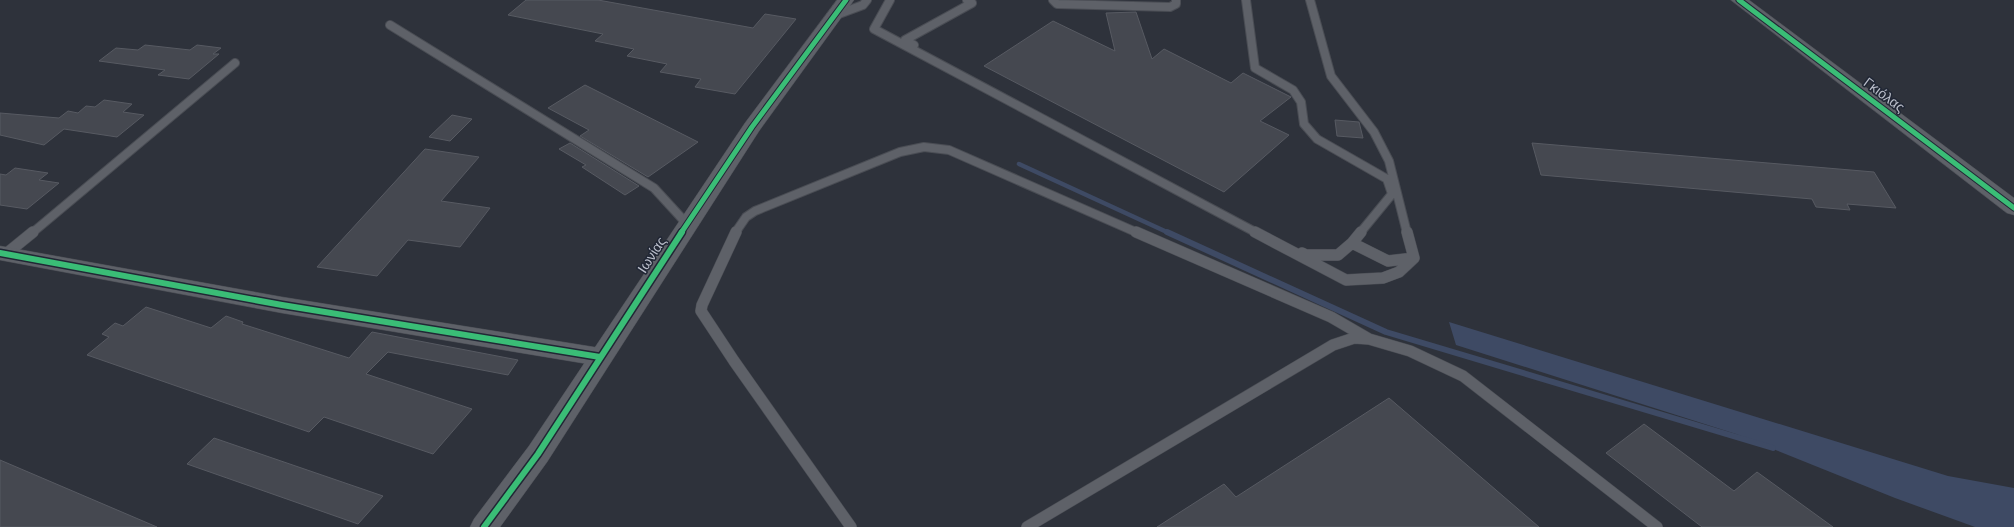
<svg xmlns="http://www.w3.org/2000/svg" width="2014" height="527" font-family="Rubik,sans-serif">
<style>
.water{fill:#3e4a64}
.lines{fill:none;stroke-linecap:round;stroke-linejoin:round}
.stream-far1{stroke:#3e4a64;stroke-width:4.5}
.stream{stroke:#3e4a64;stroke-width:6}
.building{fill:#454850;stroke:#575a62}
.service-far1-casing{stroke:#4a4d54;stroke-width:10}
.service-casing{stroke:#4a4d54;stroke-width:12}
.minor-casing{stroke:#4a4d54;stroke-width:1}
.tertiary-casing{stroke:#4a4d54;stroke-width:1}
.service-far1{stroke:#5e6168;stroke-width:8}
.service{stroke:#5e6168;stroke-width:11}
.minor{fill:#5e6168;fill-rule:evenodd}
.tertiary{fill:#5e6168;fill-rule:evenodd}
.cycleway-far1-casing{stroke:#212735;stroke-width:7}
.cycleway-casing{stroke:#212735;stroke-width:9}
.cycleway-far1{stroke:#3abd76;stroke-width:5}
.cycleway{stroke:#3abd76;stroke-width:6}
.labels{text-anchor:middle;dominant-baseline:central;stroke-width:3;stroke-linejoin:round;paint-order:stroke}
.street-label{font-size:14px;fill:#babeca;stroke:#212735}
</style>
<rect width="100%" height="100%" fill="#2e323b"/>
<path class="water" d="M 1449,322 L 1948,476 L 2014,488 L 2014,527 L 1975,527 L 1895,498 L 1736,434 L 1456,345 Z"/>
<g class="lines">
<path class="stream-far1" d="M 1019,164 L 1169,233"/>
<path class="stream" d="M 1167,232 L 1386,332 L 1773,448"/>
</g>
<path class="building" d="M 526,0 L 598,0 L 753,28 L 765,14 L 796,19 L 735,94 L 695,87 L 701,79 L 660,72 L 667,64 L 627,56 L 634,49 L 595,41 L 603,34 L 508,15 Z
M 1136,12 L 1152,59 L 1164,49 L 1231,83 L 1243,73 L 1291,97 L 1260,121 L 1289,135 L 1224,192 L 984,66 L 1053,21 L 1115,51 L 1106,13 Z
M 145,45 L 190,50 L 197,45 L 221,48 L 213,54 L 219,54 L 189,79 L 158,75 L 165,70 L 99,61 L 116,48 L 138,50 Z
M 585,85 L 698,142 L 648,177 L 580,136 L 589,130 L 548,108 Z
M 104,100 L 132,104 L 123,112 L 144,115 L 117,137 L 64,129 L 44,145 L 0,135 L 0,113 L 59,118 L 68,111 L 78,113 L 86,106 L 95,107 Z
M 452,115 L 472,119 L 450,141 L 429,137 Z
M 1335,120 L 1359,122 L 1363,138 L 1337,136 Z
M 570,143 L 639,186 L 625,195 L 582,167 L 586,165 L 559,149 Z
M 1532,143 L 1874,172 L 1896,208 L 1847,204 L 1850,210 L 1816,207 L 1812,199 L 1541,175 Z
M 425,149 L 479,157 L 441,201 L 490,208 L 460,247 L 408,240 L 377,276 L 317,267 Z
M 15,168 L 48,173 L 39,180 L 59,183 L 27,209 L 0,205 L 0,174 L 6,175 Z
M 146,307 L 211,328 L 226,316 L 243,322 L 242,324 L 349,358 L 372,332 L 518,360 L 508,375 L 388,352 L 366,374 L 472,409 L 433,454 L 324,417 L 309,432 L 87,355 L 109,337 L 102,334 L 115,323 L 123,326 Z
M 1389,398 L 1539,527 L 1157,527 L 1224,484 L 1236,497 Z
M 1644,424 L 1734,491 L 1757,472 L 1833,527 L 1702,527 L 1606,453 Z
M 214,438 L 383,496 L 358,524 L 187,464 Z
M 0,460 L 157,527 L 0,527 Z"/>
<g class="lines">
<defs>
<path id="service-far1" d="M 890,0 L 874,29 L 1257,233
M 1053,0 L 1057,4 L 1170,7 L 1176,4 L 1176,0
M 1246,0 L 1255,68 L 1293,90 L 1301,102 L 1304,124 L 1317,139 L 1387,179 L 1392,194 L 1360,233
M 1310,0 L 1331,76 L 1374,132 L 1389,161 L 1407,233
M 836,15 L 863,5 L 867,0
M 390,25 L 654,188 L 687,224
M 914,45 L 905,40 L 972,3 L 967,0
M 32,233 L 235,63
M 735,233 L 746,217 L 755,211 L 900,152 L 924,147 L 949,150 L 1138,233"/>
<path id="service" d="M 736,232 L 702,305 L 701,311 L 734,361 L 851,527
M 1136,232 L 1331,317 L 1369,339
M 1255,232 L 1346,280 L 1383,278 L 1399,272 L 1414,258 L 1407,232
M 1352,243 L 1388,261 L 1414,258
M 1302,253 L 1306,255 L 1338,255 L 1352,243 L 1361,232
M 6,254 L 33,232
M 1027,527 L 1333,345 L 1354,338 L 1369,339 L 1410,351 L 1463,376 L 1657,527"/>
<path id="minor" d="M 1731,0 L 1749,0 L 2014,198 L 2014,215 L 2007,213 Z
M 0,246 L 282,297 L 600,348 L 608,351 L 611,357 L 608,363 L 600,366 L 282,313 L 0,260 Z"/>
<path id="tertiary" d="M 837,0 L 854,0 L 759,131 L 547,462 L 500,527 L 470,527 L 474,519 L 529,446 L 745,123 Z"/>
</defs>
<use href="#service-far1" class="service-far1-casing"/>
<use href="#service" class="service-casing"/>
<use href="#minor" class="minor-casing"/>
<use href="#tertiary" class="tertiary-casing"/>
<use href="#service-far1" class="service-far1"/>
<use href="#service" class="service"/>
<use href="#minor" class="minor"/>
<use href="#tertiary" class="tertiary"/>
<defs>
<path id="cycleway-far1" d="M 1739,0 L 2014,208
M 681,233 L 752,127 L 846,0"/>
<path id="cycleway" d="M 0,253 L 282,305 L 600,357
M 484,527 L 538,454 L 682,232"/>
</defs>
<use href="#cycleway-far1" class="cycleway-far1-casing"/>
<use href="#cycleway" class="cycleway-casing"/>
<use href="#cycleway-far1" class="cycleway-far1"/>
<use href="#cycleway" class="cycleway"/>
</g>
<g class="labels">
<g class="street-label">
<text transform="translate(1884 95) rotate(37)">Γκιόλας</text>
<text transform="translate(652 255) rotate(-57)">Ιωνίας</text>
</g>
</g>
</svg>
